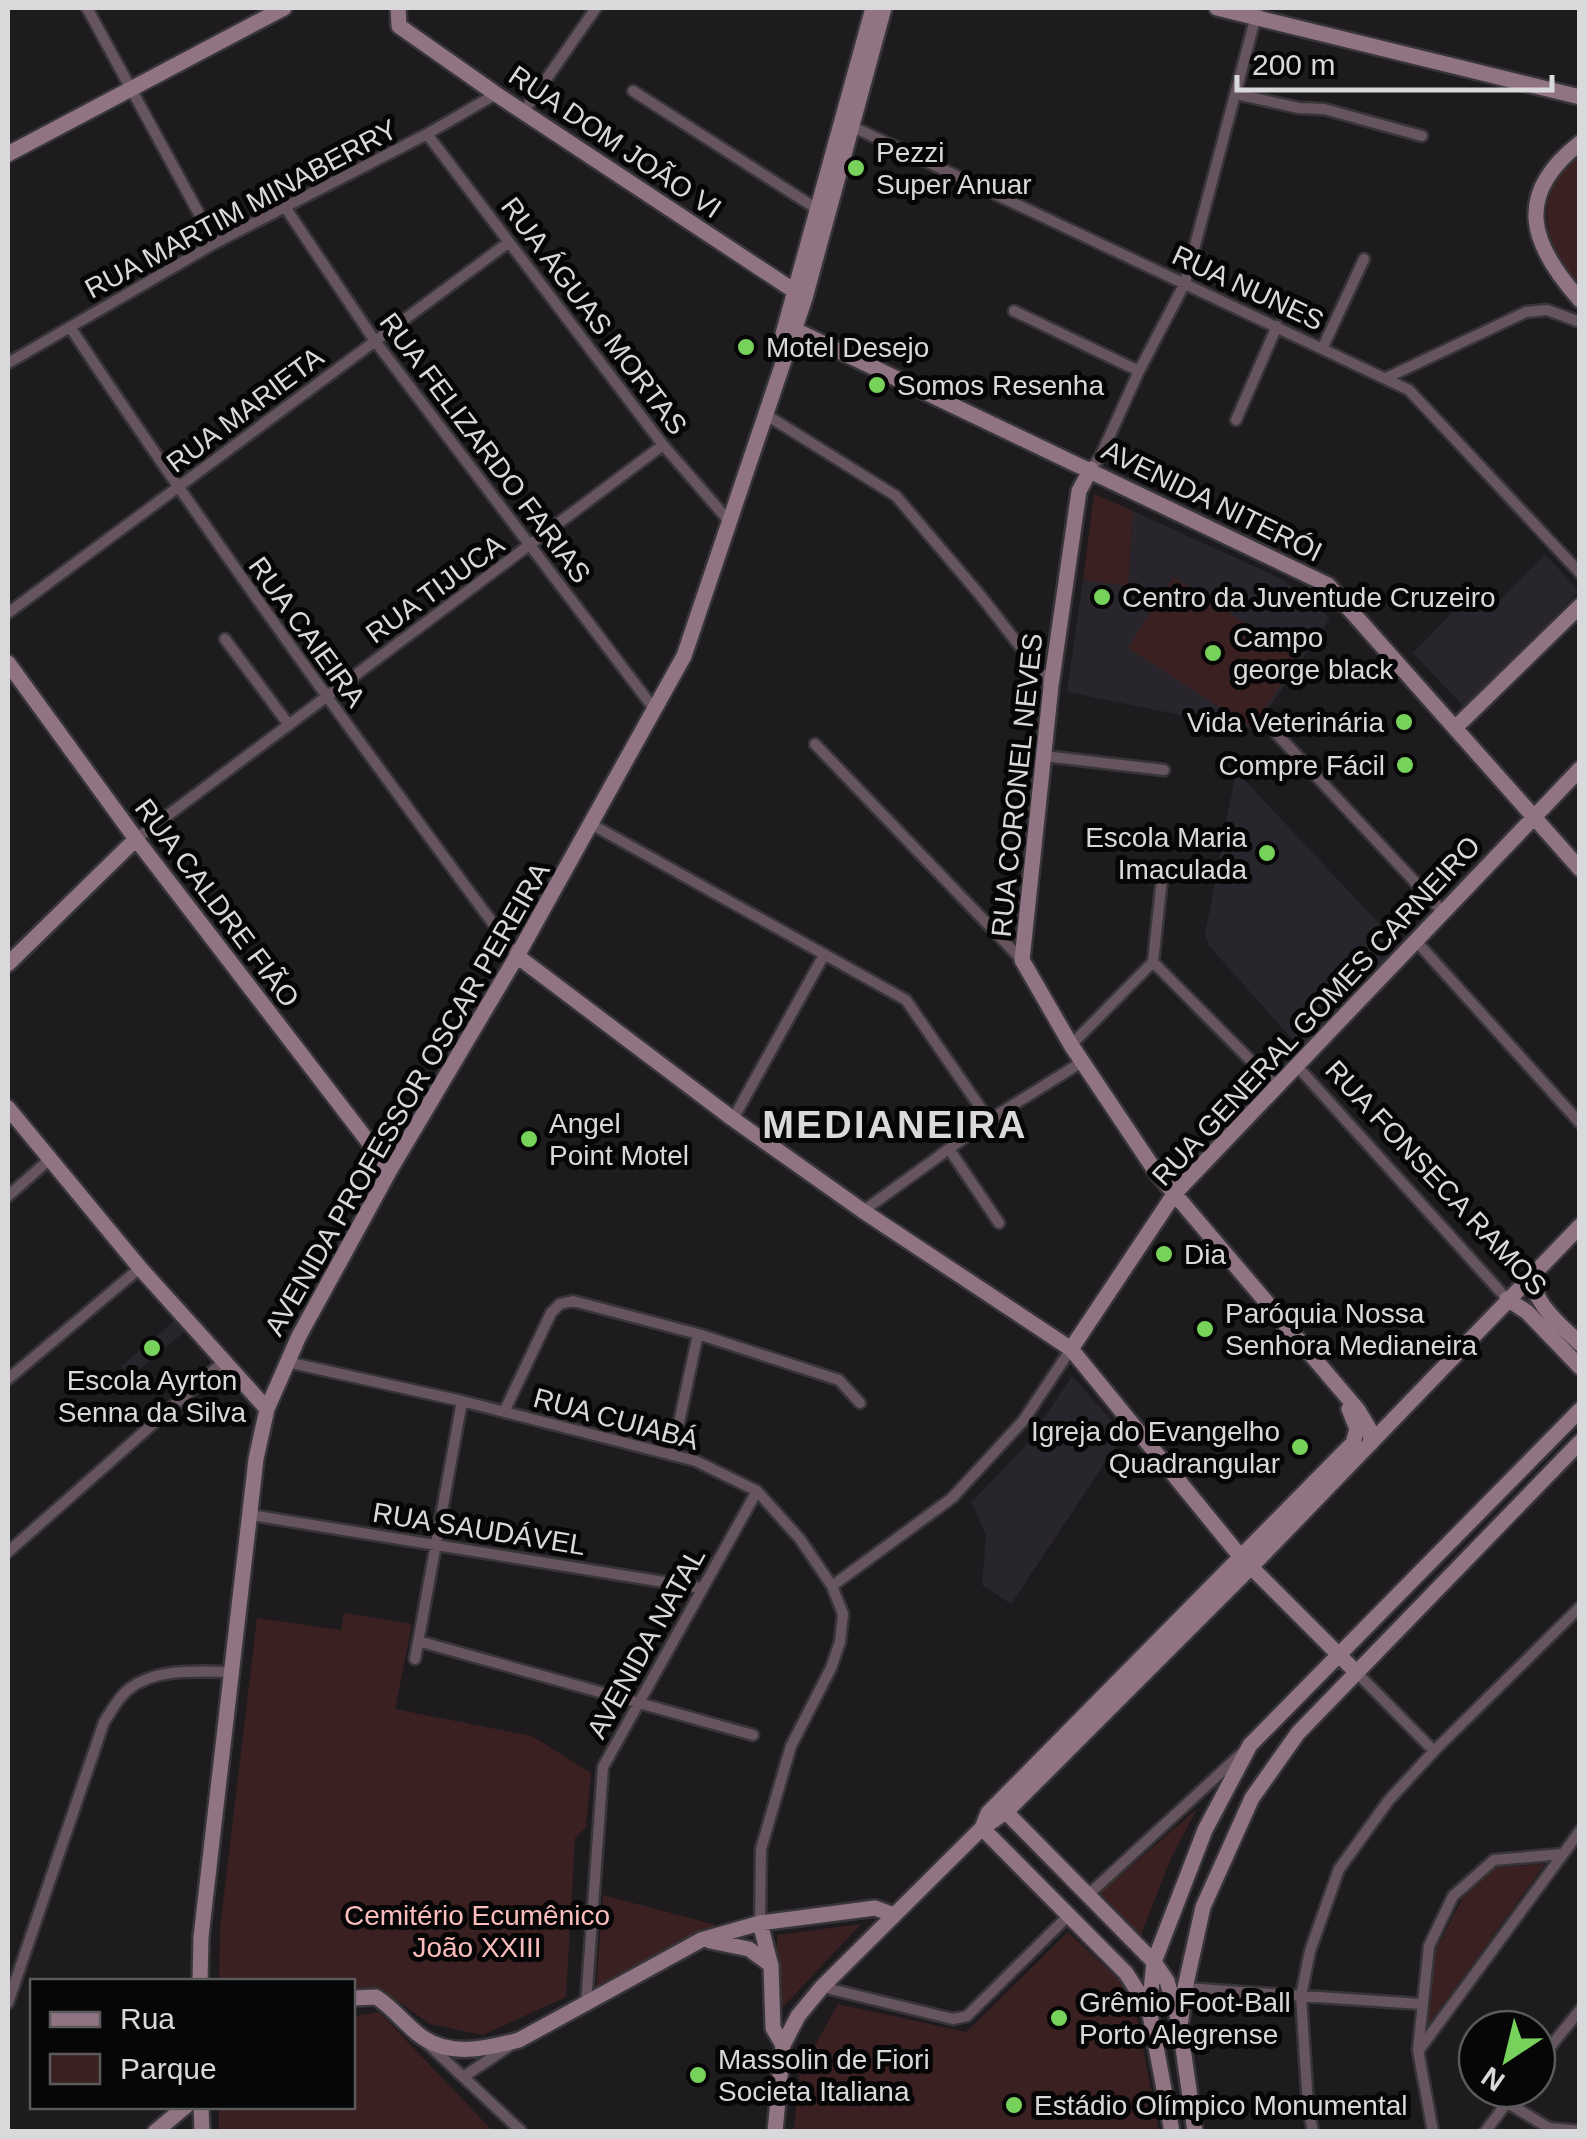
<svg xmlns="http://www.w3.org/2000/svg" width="1587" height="2139" font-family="Helvetica,sans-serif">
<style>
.built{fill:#29252d}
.green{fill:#3a2021}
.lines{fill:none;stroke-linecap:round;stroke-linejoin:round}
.street-casing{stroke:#373538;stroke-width:15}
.secondary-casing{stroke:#373538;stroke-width:20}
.street{stroke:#66555e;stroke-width:10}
.secondary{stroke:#907484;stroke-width:15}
.poi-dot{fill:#76d25a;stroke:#070607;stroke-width:4}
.labels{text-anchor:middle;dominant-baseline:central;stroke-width:10;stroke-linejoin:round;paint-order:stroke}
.street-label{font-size:28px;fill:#d9d8da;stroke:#070607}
.poi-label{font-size:28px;fill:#d9d8da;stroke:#070607;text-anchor:start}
.park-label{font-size:28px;fill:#fabcbc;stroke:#070607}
.district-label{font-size:38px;font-weight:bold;letter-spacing:2.5px;fill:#d9d8da;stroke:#070607}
</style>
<rect width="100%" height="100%" fill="#1d1b1e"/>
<path class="built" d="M 1133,511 L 1282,579 L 1330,618 L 1254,730 L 1067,692 L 1083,580 L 1128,585 Z
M 1545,554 L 1579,591 L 1465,708 L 1413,653 L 1479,585 L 1498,602 Z
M 1236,771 L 1400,946 L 1302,1050 L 1209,946 L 1205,935 Z
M 174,1321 L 184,1332 L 130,1377 L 121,1366 Z
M 1072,1376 L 1124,1434 L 1011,1604 L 982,1585 L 986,1535 L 971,1502 L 1024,1448 Z"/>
<path class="green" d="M 1579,153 L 1579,283 C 1540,242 1533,193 1579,153 Z
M 1094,494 L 1133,511 L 1128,586 L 1083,580 Z
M 1173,577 L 1298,657 L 1252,728 L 1128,648 Z
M 344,1613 L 412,1624 L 395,1709 L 532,1736 L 591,1773 L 586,1827 L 575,1838 L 566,1997 L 483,2035 L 430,2024 L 379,1988 L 353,1990 L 352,1982 L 219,1981 L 220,1928 L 257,1618 L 341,1630 Z
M 1197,1809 L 1171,1858 L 1139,1940 L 1096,1896 Z
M 1545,1864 L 1426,2028 L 1436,1949 L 1462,1899 L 1497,1867 Z
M 603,1895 L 716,1925 L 596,1988 Z
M 861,1924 L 783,2007 L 777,2004 L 777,1935 Z
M 1068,1932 L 1120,1981 L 1134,2002 L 1159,2131 L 794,2131 L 799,2074 L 838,2004 L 966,2032 Z
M 379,2012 L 493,2131 L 219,2131 L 219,2107 L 352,2106 L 353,2016 Z"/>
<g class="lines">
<defs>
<path id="street" d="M 87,8 L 215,243
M 633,91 L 817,209
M 1236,94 L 1299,108 L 1324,109 L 1422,136
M 524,111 L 596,8
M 847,124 L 1409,390 L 1580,573
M 427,134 L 663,445 L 729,521
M 285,207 L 375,341 L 655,710
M 1014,311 L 1139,371
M 70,327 C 212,541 364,749 517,956
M 1323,347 L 1364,259
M 8,363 L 215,243 L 427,134 L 496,94
M 1386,378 L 1526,312 L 1547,310 L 1580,322
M 768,416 L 896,496 L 980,595 L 1050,685
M 1236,420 L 1277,326
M 1091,469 L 1100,457 L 1139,371 L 1185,283 L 1258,8
M 8,613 L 509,242
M 225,639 L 289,725
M 1275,732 L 1443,912
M 815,744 L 1022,960
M 1044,756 L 1164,770
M 591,824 L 906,1000 L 989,1120
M 136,839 L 663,445
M 1416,941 L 1580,1123
M 1153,962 L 1277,1087
M 1071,1045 L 1153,962 L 1163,869
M 1297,1066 L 1507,1299
M 733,1119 L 824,955
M 949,1149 L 999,1223
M 8,1196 L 50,1159
M 863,1211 L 989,1120 L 1082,1062
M 287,1362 L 462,1401 L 696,1461 L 757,1491 L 800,1539 L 832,1586 L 843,1614 L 840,1642 L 831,1668 L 791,1746 L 761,1849 L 760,1923
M 8,1379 L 140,1268
M 504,1412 L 551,1313 L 560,1304 L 573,1301 L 698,1334 L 839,1380 L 860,1403
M 672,1455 L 698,1334
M 251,1515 L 701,1588
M 8,1552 L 223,1362
M 832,1586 L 952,1498 L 1023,1421 L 1071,1349
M 418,1641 L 753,1735
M 415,1659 L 462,1401
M 1356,1672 L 1434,1751
M 1088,1895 L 1242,1753
M 822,1987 L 953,2019 L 967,2016 L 1069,1915
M 1185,1988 L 1421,2004
M 8,2003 L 104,1722 C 111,1712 118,1697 129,1689 C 157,1667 199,1672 233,1672
M 586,2004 L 603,1767 L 757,1491
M 429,2045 L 521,2131
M 1419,2050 L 1580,1831
M 1537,2063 L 1580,2010
M 463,2077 L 508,2047
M 1506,2102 L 1549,2128 L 1580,2131
M 1313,2132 L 1308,2106 L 1301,1996 L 1310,1951 L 1339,1869 L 1389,1800 L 1434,1751 L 1580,1607
M 1433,2132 L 1418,2050 L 1429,1946 L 1453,1896 L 1494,1860 L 1563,1854
M 1485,2132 L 1517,2089"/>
<path id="secondary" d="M 398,8 L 399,26 L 496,94 L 805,298
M 1217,8 L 1580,97
M 1580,143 C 1513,195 1530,244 1580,300
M 8,154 L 284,8
M 789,327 L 1328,585 L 1580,869
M 783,334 L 873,8
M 1091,469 L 1079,491 L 1051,686 L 1022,960 L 1071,1045 L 1156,1172 L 1358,1410 L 1370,1430 L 1371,1443
M 8,663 L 136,839 L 390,1170
M 1455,728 L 1580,606
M 517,956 L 733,1119 L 863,1211 L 1071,1349 L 1240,1556 L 1356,1672
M 8,964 L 136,839
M 8,1108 L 140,1268 L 267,1409
M 1532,1274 C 1532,1303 1560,1324 1580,1344
M 1507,1299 L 1527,1312 L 1580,1367
M 1071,1349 L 1175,1193 L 1580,769
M 1006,1812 L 1154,1962 L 1167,1981 L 1178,2019
M 982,1828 L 988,1813 L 1353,1443 L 1357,1429 L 1349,1409
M 982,1828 L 1126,1973 L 1149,2009
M 760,1923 L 771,1966 L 773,2028 L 783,2045
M 710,1941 L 749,1949 L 771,1965
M 200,1982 L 201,1937 L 256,1459 L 267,1409 L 299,1336 L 390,1170 L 517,956 L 684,656 L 805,298 L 884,8
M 352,1998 L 376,1997 C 392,2007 404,2023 418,2034 C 447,2058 486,2049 519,2040 L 701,1940 L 760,1923 L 875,1908 L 894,1915
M 201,2106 L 202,2132
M 155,2132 L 186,2106
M 775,2132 L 783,2045 L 798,2016 L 822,1987 L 982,1828 L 1006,1812 L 1251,1567 L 1580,1226
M 1172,2132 L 1149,2009 L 1154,1962 L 1205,1830 L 1250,1745 L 1580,1410
M 1195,2132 L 1180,2027 L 1185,1988 L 1203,1907 L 1252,1798 L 1298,1733 L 1580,1442"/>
</defs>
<use href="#street" class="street-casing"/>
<use href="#secondary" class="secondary-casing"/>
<use href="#street" class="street"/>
<use href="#secondary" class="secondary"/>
</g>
<g class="poi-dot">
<circle cx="856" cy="168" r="10"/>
<circle cx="746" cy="347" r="10"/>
<circle cx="877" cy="385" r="10"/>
<circle cx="1102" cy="597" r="10"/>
<circle cx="1213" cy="653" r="10"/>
<circle cx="1404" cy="722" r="10"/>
<circle cx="1405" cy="765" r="10"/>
<circle cx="1267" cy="853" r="10"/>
<circle cx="529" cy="1139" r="10"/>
<circle cx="1164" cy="1254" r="10"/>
<circle cx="1205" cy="1329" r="10"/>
<circle cx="152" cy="1348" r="10"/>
<circle cx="1300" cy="1447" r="10"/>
<circle cx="1059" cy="2018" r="10"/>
<circle cx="698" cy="2075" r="10"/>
<circle cx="1014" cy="2105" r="10"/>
</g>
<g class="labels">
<g class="street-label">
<text transform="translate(615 142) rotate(34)">RUA DOM JOÃO VI</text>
<text transform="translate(241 209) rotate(-28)">RUA MARTIM MINABERRY</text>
<text transform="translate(1248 288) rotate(25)">RUA NUNES</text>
<text transform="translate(594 316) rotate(53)">RUA ÁGUAS MORTAS</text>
<text transform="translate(245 410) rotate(-37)">RUA MARIETA</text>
<text transform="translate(485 448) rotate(53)">RUA FELIZARDO FARIAS</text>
<text transform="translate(1212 501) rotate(26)">AVENIDA NITERÓI</text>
<text transform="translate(435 589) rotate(-36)">RUA TIJUCA</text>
<text transform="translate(307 632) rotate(54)">RUA CAIEIRA</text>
<text transform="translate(1017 785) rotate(-84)">RUA CORONEL NEVES</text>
<text transform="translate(217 903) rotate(53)">RUA CALDRE FIÃO</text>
<text transform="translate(1316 1011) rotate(-47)">RUA GENERAL GOMES CARNEIRO</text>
<text transform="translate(407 1099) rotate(-60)">AVENIDA PROFESSOR OSCAR PEREIRA</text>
<text transform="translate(1436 1178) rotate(47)">RUA FONSECA RAMOS</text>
<text transform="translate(616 1419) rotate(15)">RUA CUIABÁ</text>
<text transform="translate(479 1529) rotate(9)">RUA SAUDÁVEL</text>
<text transform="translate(646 1643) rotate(-61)">AVENIDA NATAL</text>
</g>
<g class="poi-label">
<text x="876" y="152">Pezzi<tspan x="876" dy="32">Super Anuar</tspan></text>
<text x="766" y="347">Motel Desejo</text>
<text x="897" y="385">Somos Resenha</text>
<text x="1122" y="597">Centro da Juventude Cruzeiro</text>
<text x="1233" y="637">Campo<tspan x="1233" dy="32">george black</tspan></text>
<text x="1384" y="722" text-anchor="end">Vida Veterinária</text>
<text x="1385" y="765" text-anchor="end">Compre Fácil</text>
<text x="1247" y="837" text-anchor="end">Escola Maria<tspan x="1247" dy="32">Imaculada</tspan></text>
<text x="549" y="1123">Angel<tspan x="549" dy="32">Point Motel</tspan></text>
<text x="1184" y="1254">Dia</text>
<text x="1225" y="1313">Paróquia Nossa<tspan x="1225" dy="32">Senhora Medianeira</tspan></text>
<text x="152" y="1380" text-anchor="middle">Escola Ayrton<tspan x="152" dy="32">Senna da Silva</tspan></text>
<text x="1280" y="1431" text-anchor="end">Igreja do Evangelho<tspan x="1280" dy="32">Quadrangular</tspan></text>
<text x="1079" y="2002">Grêmio Foot-Ball<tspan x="1079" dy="32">Porto Alegrense</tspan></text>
<text x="718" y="2059">Massolin de Fiori<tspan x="718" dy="32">Societa Italiana</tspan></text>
<text x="1034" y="2105">Estádio Olímpico Monumental</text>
</g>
<g class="park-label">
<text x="477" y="1915">Cemitério Ecumênico<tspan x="477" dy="32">João XXIII</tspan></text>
</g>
<g class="district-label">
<text x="895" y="1125">MEDIANEIRA</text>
</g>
</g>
<rect width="1587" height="2139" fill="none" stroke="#d9d8da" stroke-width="20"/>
<rect x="30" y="1979" width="325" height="130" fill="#070607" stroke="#5b5a5b" stroke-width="2.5"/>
<rect x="50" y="2012" width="50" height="15" fill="#907484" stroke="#5b5a5b" stroke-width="2.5"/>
<text x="120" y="2029" font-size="30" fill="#d9d8da">Rua</text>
<rect x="50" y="2054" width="50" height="30" fill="#3a2021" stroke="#5b5a5b" stroke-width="2.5"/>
<text x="120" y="2079" font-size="30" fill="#d9d8da">Parque</text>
<g transform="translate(1507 2059) rotate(215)"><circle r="48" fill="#070607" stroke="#5b5a5b" stroke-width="2.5"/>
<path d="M0-8L18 38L0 25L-18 38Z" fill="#76d25a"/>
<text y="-15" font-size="28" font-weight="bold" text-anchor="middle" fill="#d9d8da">N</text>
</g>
<path d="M1237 75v15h315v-15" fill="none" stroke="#d9d8da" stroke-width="5"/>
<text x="1252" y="75" font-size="30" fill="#d9d8da" stroke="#070607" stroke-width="8" paint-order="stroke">200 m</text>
</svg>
